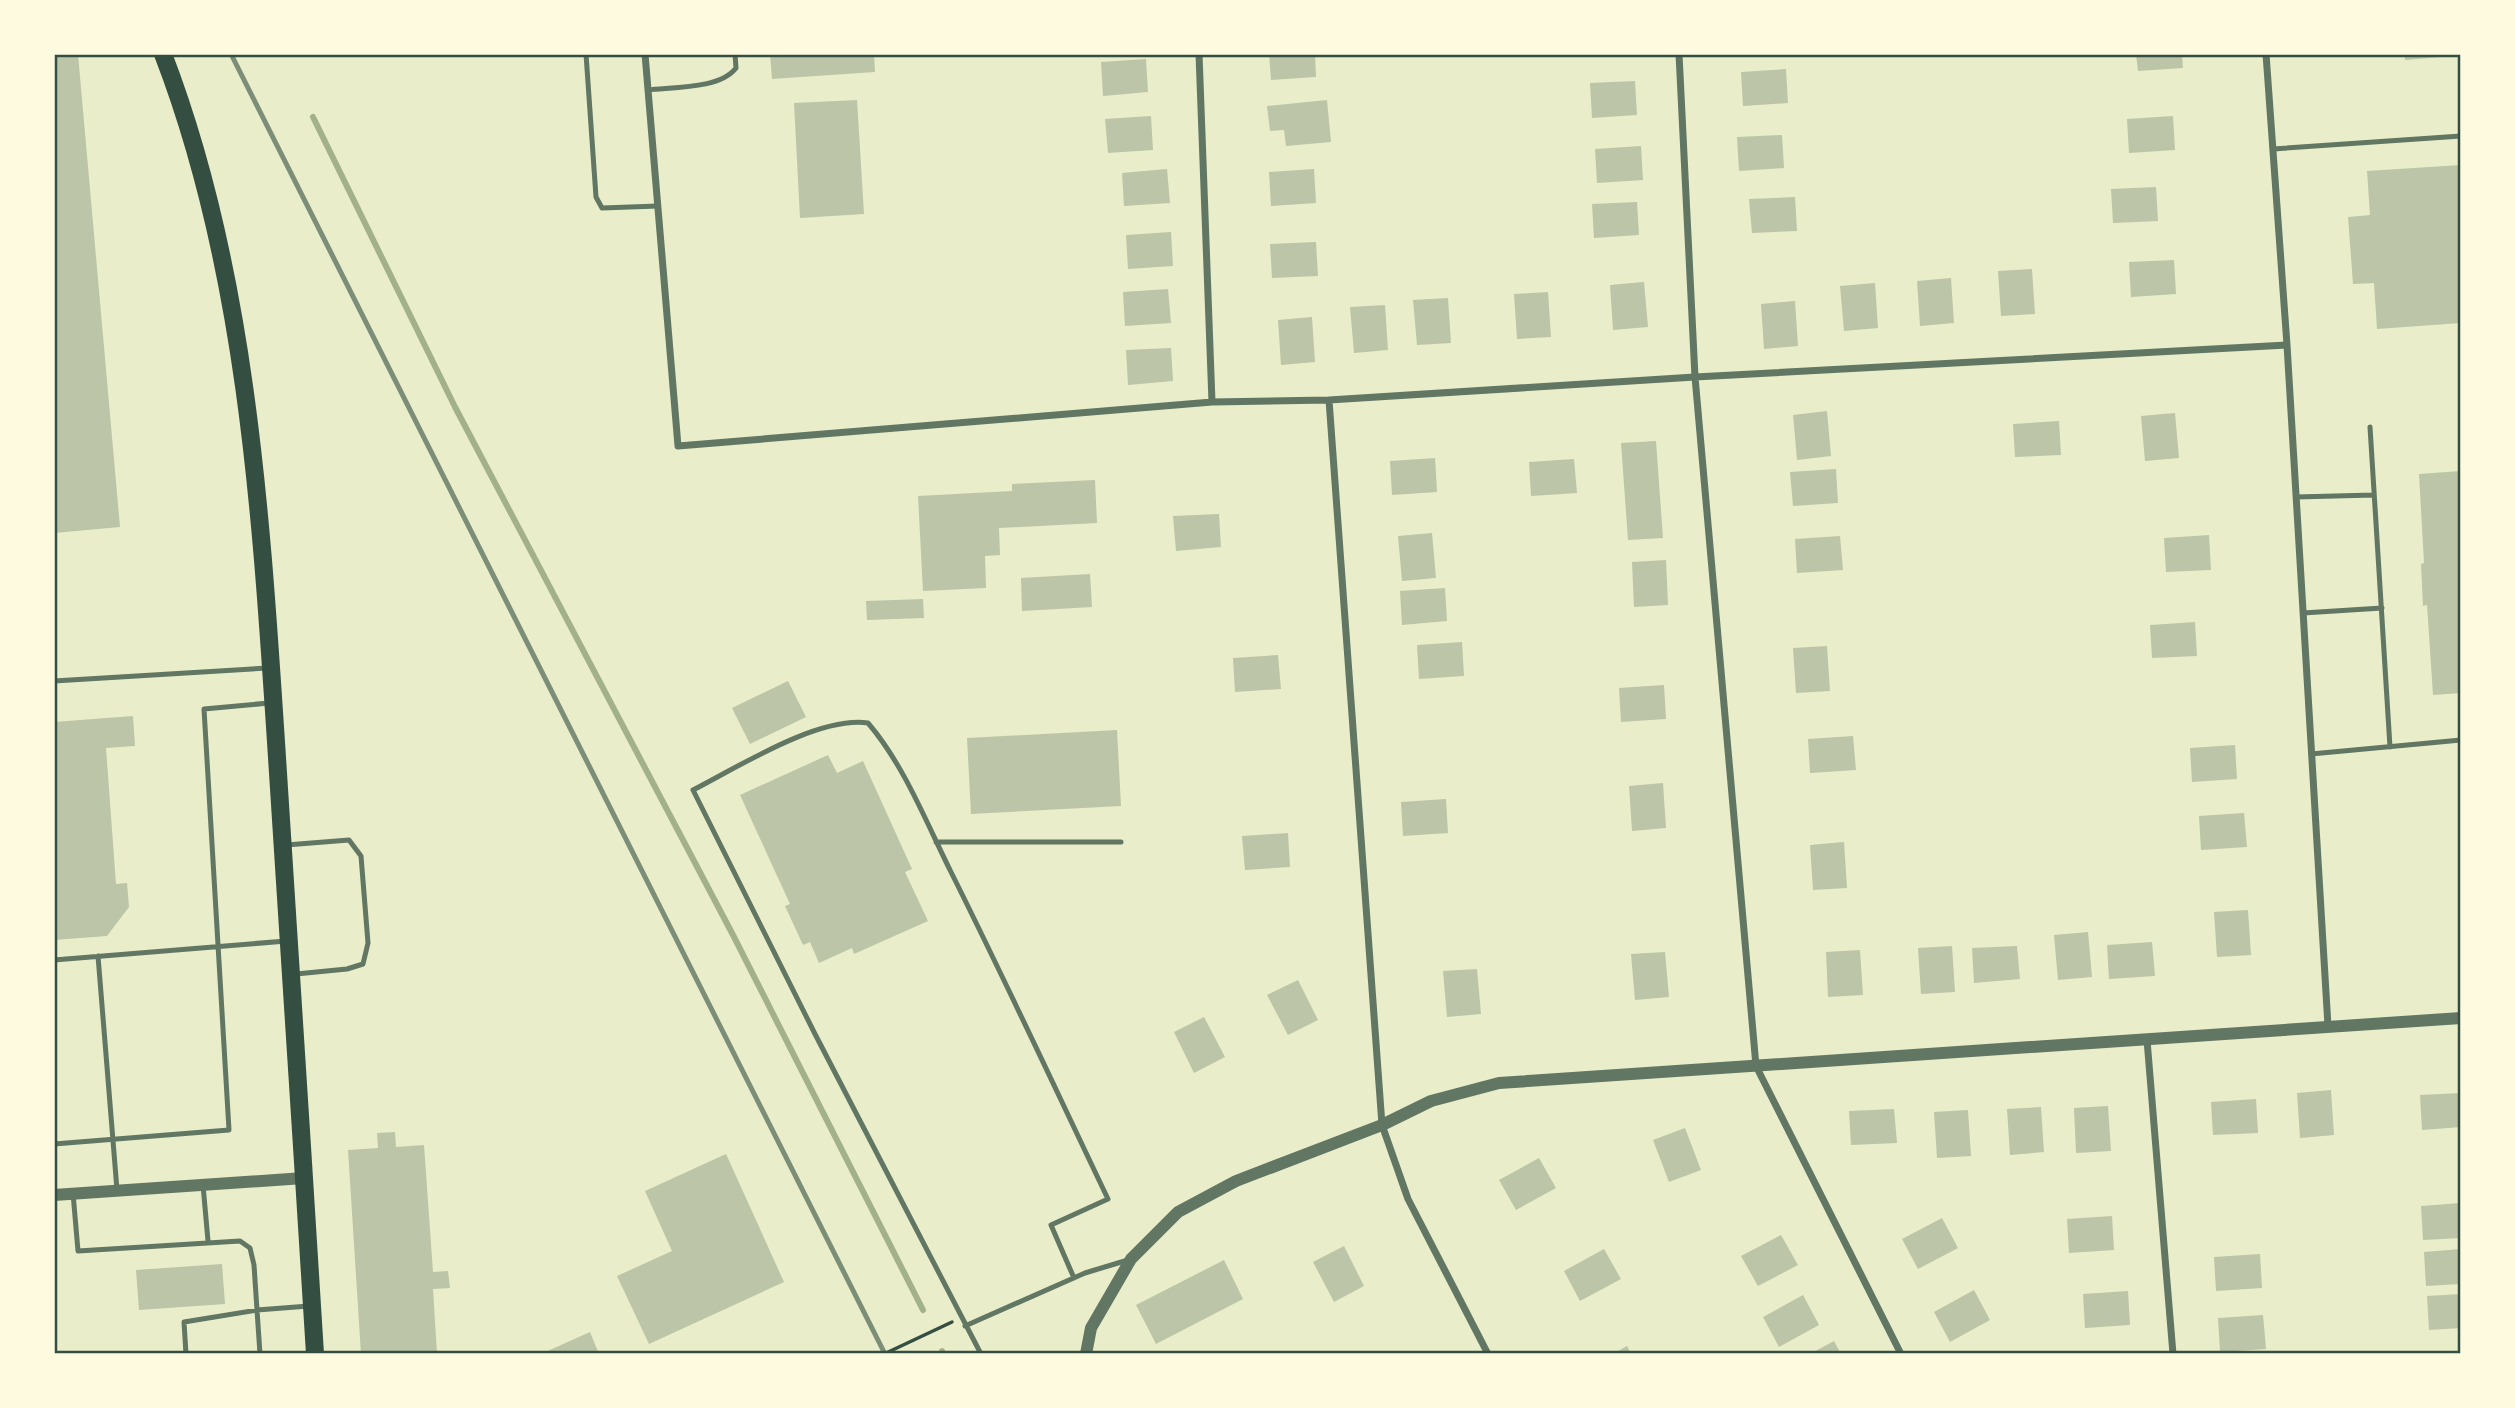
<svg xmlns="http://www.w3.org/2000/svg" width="2515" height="1408" font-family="Figtree,sans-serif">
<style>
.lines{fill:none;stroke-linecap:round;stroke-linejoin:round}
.stream{stroke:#a3b18a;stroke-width:6}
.building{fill:#bcc5a7}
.path{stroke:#344e41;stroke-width:3.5}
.service{stroke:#617663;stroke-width:5}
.minor{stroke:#617663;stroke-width:7}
.tertiary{stroke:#617663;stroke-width:12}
.primary{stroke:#344e41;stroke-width:18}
.rail{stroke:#7c8e77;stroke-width:5}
.neatline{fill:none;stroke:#344e41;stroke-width:2.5}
</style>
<rect width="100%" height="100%" fill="#e9edc9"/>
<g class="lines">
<path class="stream" d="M 313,117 L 455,407 L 733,935 L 923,1310
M 942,1351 L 943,1354"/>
</g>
<path class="building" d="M 54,54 L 78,54 L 120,527 L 54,533 Z
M 770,54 L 874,54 L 875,72 L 772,79 Z
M 1269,54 L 1315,54 L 1316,77 L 1271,80 Z
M 2136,54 L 2182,54 L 2183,68 L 2138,71 Z
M 2405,54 L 2453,54 L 2453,56 L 2405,60 Z
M 1146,59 L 1148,92 L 1103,96 L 1101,62 Z
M 1786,69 L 1788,103 L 1743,106 L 1741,72 Z
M 1635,81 L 1637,115 L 1592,118 L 1590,83 Z
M 857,100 L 864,214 L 800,218 L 794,103 Z
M 1327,100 L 1331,142 L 1286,146 L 1284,130 L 1270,131 L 1267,106 Z
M 1151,116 L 1153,150 L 1108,153 L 1105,119 Z
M 2173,116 L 2175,150 L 2129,153 L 2127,119 Z
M 1782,135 L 1784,168 L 1739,171 L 1737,137 Z
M 1641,146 L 1643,180 L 1597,183 L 1595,149 Z
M 2461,165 L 2461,323 L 2377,329 L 2374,283 L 2353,284 L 2348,217 L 2370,215 L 2367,171 Z
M 1167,169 L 1170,203 L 1124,206 L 1122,173 Z
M 1314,169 L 1316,203 L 1271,206 L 1269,172 Z
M 2156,187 L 2158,221 L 2113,223 L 2111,189 Z
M 1795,197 L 1797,231 L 1752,233 L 1749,199 Z
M 1637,202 L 1639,235 L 1594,238 L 1592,204 Z
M 1171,232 L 1173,266 L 1128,269 L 1126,235 Z
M 1316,242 L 1318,276 L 1272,278 L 1270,244 Z
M 2174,260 L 2176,294 L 2131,297 L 2129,262 Z
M 2032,269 L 2035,314 L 2001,316 L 1998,271 Z
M 1951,278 L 1954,323 L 1920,326 L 1917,281 Z
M 1644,282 L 1648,327 L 1613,330 L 1610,285 Z
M 1875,283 L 1878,328 L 1844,331 L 1840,286 Z
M 1168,289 L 1171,323 L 1125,326 L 1123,292 Z
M 1548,292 L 1551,337 L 1517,339 L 1514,294 Z
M 1448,298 L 1451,343 L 1417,345 L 1413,300 Z
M 1795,301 L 1798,346 L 1764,349 L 1761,304 Z
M 1385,305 L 1388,350 L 1354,353 L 1350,307 Z
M 1312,317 L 1315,362 L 1281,365 L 1278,320 Z
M 1171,348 L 1173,381 L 1128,385 L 1126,350 Z
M 1827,411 L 1831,456 L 1797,460 L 1793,415 Z
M 2175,413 L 2179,458 L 2145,461 L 2141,416 Z
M 2059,421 L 2061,455 L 2015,457 L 2013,424 Z
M 1656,441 L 1663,538 L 1628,540 L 1621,443 Z
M 1435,458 L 1437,492 L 1392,495 L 1390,461 Z
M 1574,459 L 1577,493 L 1531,496 L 1529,462 Z
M 1836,469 L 1838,503 L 1793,506 L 1790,472 Z
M 2461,471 L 2461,693 L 2433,695 L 2427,605 L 2423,606 L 2421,564 L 2424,563 L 2419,474 Z
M 1095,480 L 1097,523 L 999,528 L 1000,555 L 985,556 L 986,588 L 923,591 L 918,496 L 1012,491 L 1012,484 Z
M 1219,514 L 1221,547 L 1176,551 L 1173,516 Z
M 1432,533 L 1436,578 L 1402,581 L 1398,536 Z
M 2209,535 L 2211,570 L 2166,572 L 2164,538 Z
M 1840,536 L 1843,570 L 1797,573 L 1795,539 Z
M 1666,560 L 1668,605 L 1634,607 L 1632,562 Z
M 1090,574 L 1092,607 L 1022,611 L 1021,578 Z
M 1445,588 L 1447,621 L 1402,625 L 1400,591 Z
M 923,599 L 924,618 L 867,620 L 866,601 Z
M 2195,622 L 2197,656 L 2152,658 L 2150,625 Z
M 1462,642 L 1464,676 L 1419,679 L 1417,645 Z
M 1827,646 L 1830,691 L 1796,693 L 1793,648 Z
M 1278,655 L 1281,689 L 1235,692 L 1233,658 Z
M 788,681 L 806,717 L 750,744 L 732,708 Z
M 1664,685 L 1666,719 L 1621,722 L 1619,688 Z
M 133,716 L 135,746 L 106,748 L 116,884 L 127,883 L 129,907 L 107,936 L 54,940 L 54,722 Z
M 1117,730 L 1121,806 L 971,814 L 967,738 Z
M 1853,736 L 1856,770 L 1810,773 L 1808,739 Z
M 2235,745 L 2237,779 L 2192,782 L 2190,748 Z
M 828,755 L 837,773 L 863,761 L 912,869 L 905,872 L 928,921 L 854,954 L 852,948 L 819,963 L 810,942 L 803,945 L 785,906 L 790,904 L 740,795 Z
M 1663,783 L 1666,828 L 1632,831 L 1629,786 Z
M 1446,799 L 1448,833 L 1403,836 L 1401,802 Z
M 2244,813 L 2247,847 L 2201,850 L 2199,816 Z
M 1288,833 L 1290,867 L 1245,870 L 1242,836 Z
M 1844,842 L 1847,888 L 1813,890 L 1810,845 Z
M 2248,910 L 2251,955 L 2217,957 L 2214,912 Z
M 2088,932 L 2092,977 L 2058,980 L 2054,935 Z
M 2152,942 L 2155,976 L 2109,979 L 2107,945 Z
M 1952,946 L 1955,992 L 1921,994 L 1918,948 Z
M 2017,946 L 2020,979 L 1974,983 L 1972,948 Z
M 1860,950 L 1863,995 L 1828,997 L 1826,952 Z
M 1665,952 L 1669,997 L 1635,1000 L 1631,954 Z
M 1477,969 L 1481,1014 L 1447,1017 L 1443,971 Z
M 1298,980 L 1318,1020 L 1288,1035 L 1267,995 Z
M 1204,1017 L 1225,1057 L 1194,1073 L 1174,1032 Z
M 2331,1090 L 2334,1135 L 2300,1138 L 2297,1093 Z
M 2461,1093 L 2461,1127 L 2422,1130 L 2420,1095 Z
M 2256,1099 L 2258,1133 L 2213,1135 L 2211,1102 Z
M 2108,1106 L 2111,1151 L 2076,1153 L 2074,1108 Z
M 2041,1107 L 2044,1152 L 2010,1155 L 2007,1109 Z
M 1894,1109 L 1897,1143 L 1851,1145 L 1849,1111 Z
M 1968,1110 L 1971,1156 L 1937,1158 L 1934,1112 Z
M 1685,1128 L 1701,1170 L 1669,1182 L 1653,1140 Z
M 395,1132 L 396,1147 L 424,1145 L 433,1272 L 448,1271 L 450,1288 L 433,1289 L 437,1354 L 361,1354 L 348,1150 L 378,1148 L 377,1133 Z
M 726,1154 L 784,1282 L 649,1344 L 617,1276 L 672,1251 L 645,1191 Z
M 1539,1158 L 1556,1188 L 1516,1210 L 1499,1180 Z
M 2461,1203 L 2461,1238 L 2423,1240 L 2421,1206 Z
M 2112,1216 L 2114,1250 L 2069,1253 L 2067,1219 Z
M 1942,1218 L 1958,1248 L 1918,1269 L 1902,1239 Z
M 1781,1235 L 1798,1265 L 1758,1286 L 1741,1256 Z
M 1344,1246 L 1364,1286 L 1334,1302 L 1313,1262 Z
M 1604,1249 L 1621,1279 L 1580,1301 L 1564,1271 Z
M 2461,1249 L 2461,1284 L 2426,1286 L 2424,1252 Z
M 2260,1254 L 2262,1288 L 2216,1291 L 2214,1257 Z
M 1224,1260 L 1243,1299 L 1156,1344 L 1136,1305 Z
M 222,1264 L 225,1304 L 139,1310 L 136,1270 Z
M 1974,1290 L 1990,1320 L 1950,1342 L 1934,1312 Z
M 2128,1291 L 2130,1325 L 2085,1328 L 2083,1294 Z
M 2461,1294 L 2461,1328 L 2429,1330 L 2427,1296 Z
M 1803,1295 L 1819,1325 L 1779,1347 L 1763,1317 Z
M 2263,1315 L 2266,1349 L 2220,1352 L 2218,1318 Z
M 590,1332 L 599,1354 L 541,1354 Z
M 1834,1341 L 1841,1354 L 1810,1354 Z
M 1627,1346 L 1631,1354 L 1613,1354 Z"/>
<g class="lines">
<path class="path" d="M 884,1354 L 952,1322"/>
<path class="service" d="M 586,54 L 596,197 L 602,208 L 658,206
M 648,90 C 674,87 720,89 736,68 L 735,54
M 2273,149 L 2461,136
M 2370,427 L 2390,747
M 2296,497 L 2374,495
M 2303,613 L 2382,608
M 54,681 L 268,668
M 2311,754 L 2461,740
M 936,842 L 1121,842
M 286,845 L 349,840 L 361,856 L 368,943 L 363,964 L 347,969 L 296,974
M 98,956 L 117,1190
M 54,960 L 286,941
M 54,1144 L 229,1130 L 204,709 L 269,703
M 203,1185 L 208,1241
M 73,1193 L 78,1251 L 240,1241 L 250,1248 L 254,1265 L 257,1310 L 309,1306
M 965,1326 L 1085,1273 L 1128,1260
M 186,1354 L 184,1322 L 257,1310 L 260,1354
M 981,1354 L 815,1034 L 693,790 C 738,767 818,716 868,723 C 904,765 926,822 951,872 C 1005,980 1056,1090 1108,1199 L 1051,1225 L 1074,1278"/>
<path class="minor" d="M 645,54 L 678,446 L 1212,402 L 1329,400 L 1695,377 L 2287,345
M 1199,54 L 1212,402
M 1679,54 L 1695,377 L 1756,1066 L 1901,1354
M 2266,54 L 2287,345 L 2328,1026
M 1329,400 L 1382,1125 L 1408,1199 L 1488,1354
M 2147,1040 L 2173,1354"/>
<path class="tertiary" d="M 54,1195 L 304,1178
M 1086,1354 L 1091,1328 L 1131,1259 L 1178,1212 L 1236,1181 L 1382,1125 L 1431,1101 L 1499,1083 L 2461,1018"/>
<path class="primary" d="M 163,54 C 246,269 261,514 276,742 C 290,946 302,1150 315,1354"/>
<path class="rail" d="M 231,54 L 885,1354"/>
</g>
<rect width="2515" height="1408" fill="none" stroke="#fefae0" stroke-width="112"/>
<rect x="56" y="56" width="2403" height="1296" class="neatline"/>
</svg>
